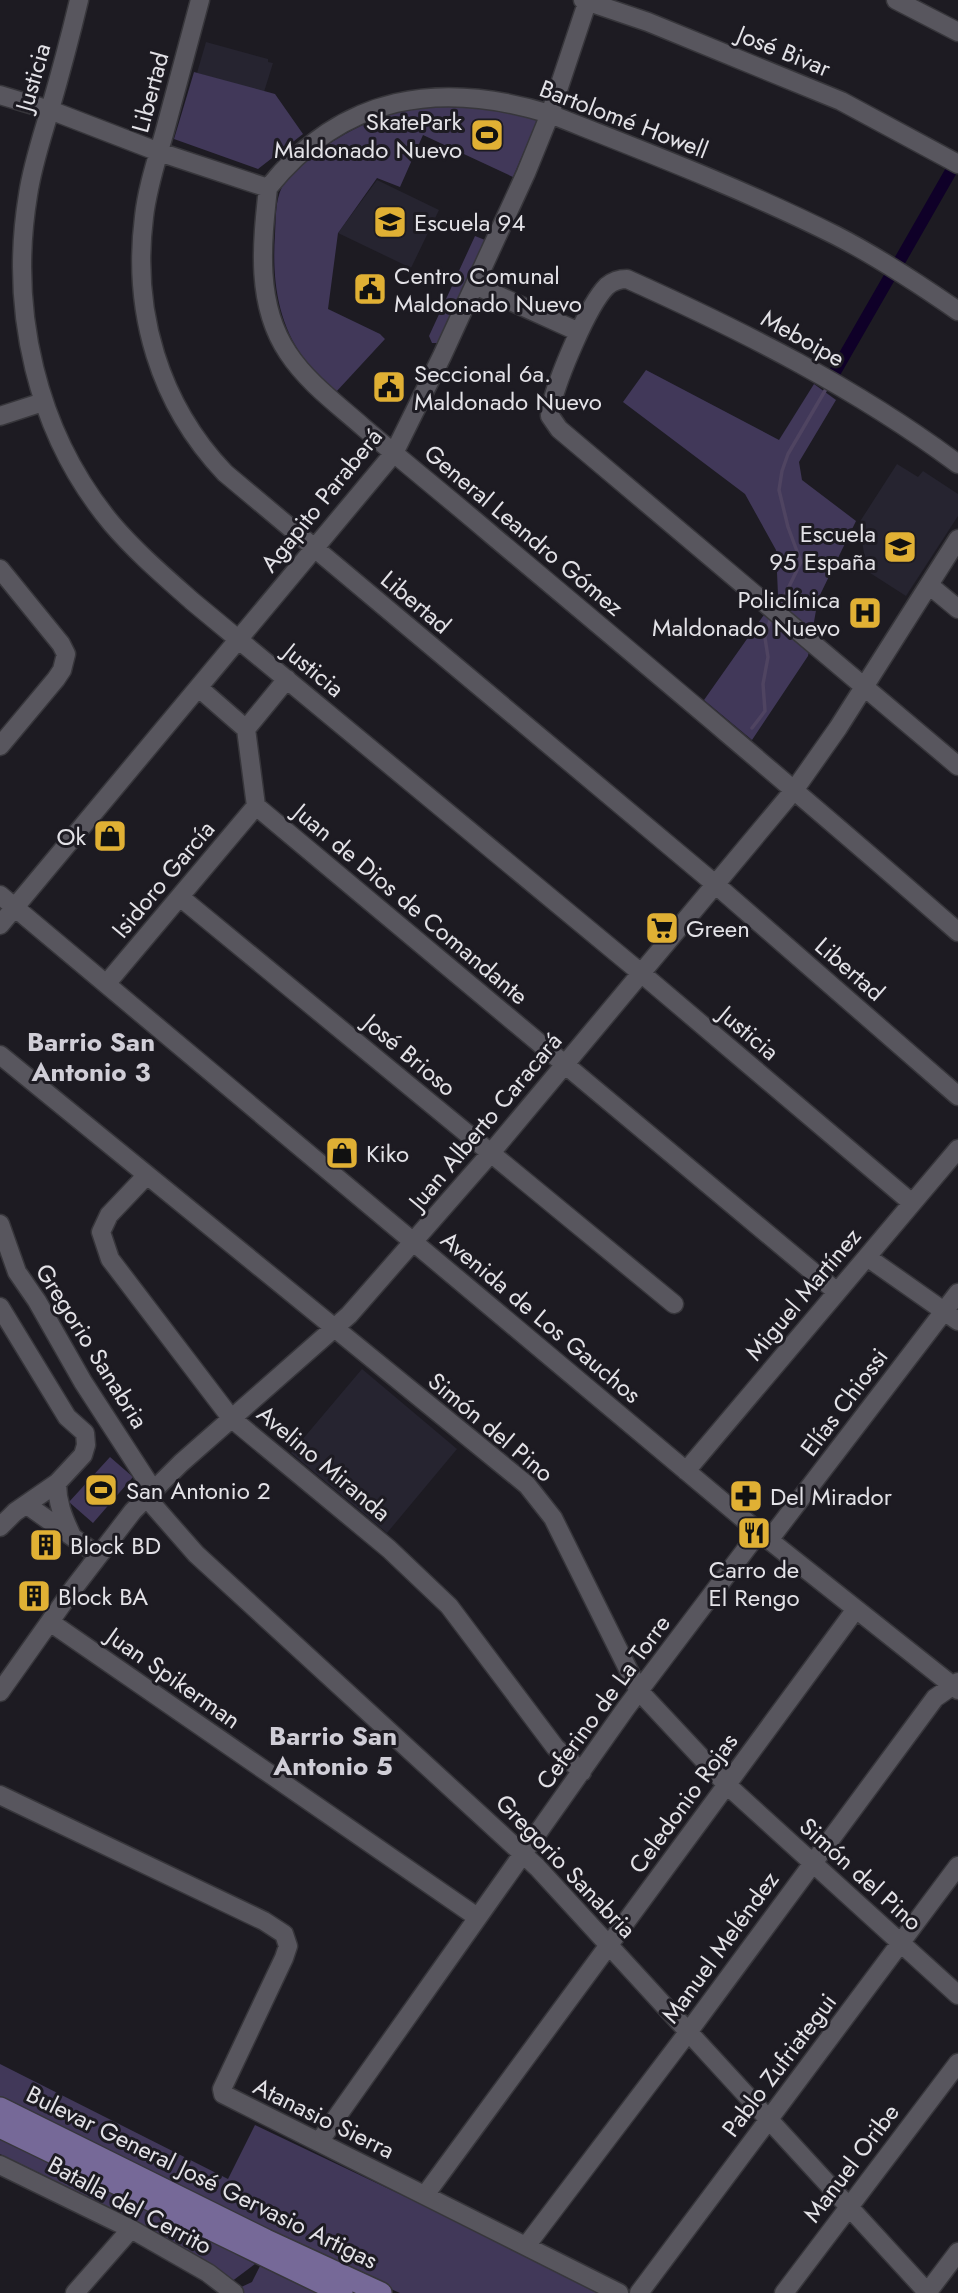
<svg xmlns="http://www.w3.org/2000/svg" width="958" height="2293" font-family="Jost,sans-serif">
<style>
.built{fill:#262430}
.green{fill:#413859}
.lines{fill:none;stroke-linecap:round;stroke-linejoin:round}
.stream{stroke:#4f4461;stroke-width:3.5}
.canal{stroke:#0f0028;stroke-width:12}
.minor-casing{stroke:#37363b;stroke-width:21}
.major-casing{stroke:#37363b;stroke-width:24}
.minor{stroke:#58565e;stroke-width:18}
.major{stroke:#766998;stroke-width:21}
.labels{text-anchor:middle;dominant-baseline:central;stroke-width:6;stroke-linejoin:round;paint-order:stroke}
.street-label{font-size:24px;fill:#e3e2e7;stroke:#1d1b22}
.poi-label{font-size:24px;fill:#e3e2e7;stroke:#1d1b22;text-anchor:start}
.neighbourhood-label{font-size:26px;font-weight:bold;fill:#d0ced7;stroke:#1d1b22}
</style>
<rect width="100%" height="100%" fill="#1d1b22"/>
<path class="built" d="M 206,42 L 268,59 L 268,62 L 273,63 L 264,92 L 197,73 Z
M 377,180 L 439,210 L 411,268 L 338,233 Z
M 897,464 L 918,477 L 923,471 L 958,494 L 958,516 L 906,596 L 867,571 L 859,523 Z
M 362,1369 L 457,1449 L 387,1533 L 291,1453 Z"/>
<path class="green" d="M 194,72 L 275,94 L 303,134 L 258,169 L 174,139 Z
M 455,106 L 481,108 L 537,119 L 537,121 L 513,177 L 423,135 L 400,187 L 377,178 L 338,233 L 328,309 L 380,334 L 385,339 L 336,392 C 325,381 312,370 303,357 C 277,321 272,278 275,234 C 276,219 275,201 282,187 C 289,171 306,160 320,150 C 365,119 400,107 455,106 Z
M 475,236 L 485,240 L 438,343 L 432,343 L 429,336 Z
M 646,370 L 779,440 L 814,384 L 836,400 L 799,462 L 802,480 L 856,521 L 818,599 L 808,656 L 752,740 L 704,700 L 778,595 L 776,550 L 745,494 L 623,402 Z
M 110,1457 L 133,1477 L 93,1523 L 69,1502 Z
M 0,2064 L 228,2179 L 255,2125 L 607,2293 L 400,2293 L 320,2258 L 0,2102 Z
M 0,2135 L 107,2187 L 255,2264 L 231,2282 L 98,2202 L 0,2154 Z
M 261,2264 L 326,2293 L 239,2293 L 237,2289 L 252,2282 Z"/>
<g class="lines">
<path class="stream" d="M 780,605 L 801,562 L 788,527 L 779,490 L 782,471 L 788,454 L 826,389
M 752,728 L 765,711 L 763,684 L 768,657 L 765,638 L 771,617"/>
<path class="canal" d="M 899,262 L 951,171
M 835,372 L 889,278"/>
<defs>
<path id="minor" d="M 79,0 C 70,38 60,75 49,113 C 41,140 32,167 28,195 C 9,310 36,433 112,524 C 136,552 164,576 192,601 L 641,973 L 912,1203
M 200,0 C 188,45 176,89 164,134 C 156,162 147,189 144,217 C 132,311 159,404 225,473 L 715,884 L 958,1096
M 583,0 L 648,22 L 841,101 L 958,164
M 896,0 L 958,32
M 0,95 L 50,110 L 159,152 L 268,188
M 268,188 C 262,243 255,304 288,353 C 307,382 337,404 363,427 C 406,464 450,499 493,536 C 649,667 805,798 958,932
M 268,188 C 343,94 440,80 550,114 C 646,152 743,189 835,235 C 878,257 919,284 958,311
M 475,285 L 579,332
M 0,416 L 43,402
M 958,464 C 856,388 743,331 627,279 C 619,279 613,281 607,286 C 587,306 558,378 551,406 L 550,416 L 559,429 L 958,766
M 0,569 L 61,644 L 66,654 L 62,670 L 56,679 L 0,746
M 929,585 L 958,609
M 287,679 L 246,729 L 256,806 L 837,1292
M 199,688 L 246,729
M 0,895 L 759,1532 L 958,1690
M 180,897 L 674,1304
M 0,925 L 394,453 L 442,356 L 526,173 L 550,114 L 588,0
M 107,983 L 256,806
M 0,1055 L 527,1485 L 553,1518 L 639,1691 L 727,1785 L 958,1995
M 146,1176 L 109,1215 L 101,1232 L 110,1259 L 231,1418 L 389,1549 L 449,1606 L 555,1747 L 582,1772
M 0,1224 L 17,1272 L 37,1301 L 83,1382 L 153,1490
M 867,1257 L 958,1321
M 0,1307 L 67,1417 L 85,1433 L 86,1445 L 83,1455 L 57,1483 L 15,1512 L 0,1527
M 686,1471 L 958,1149
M 57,1483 C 57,1502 63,1517 71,1534
M 146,1497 L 196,1554 L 537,1867 L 928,2293
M 27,1505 L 98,1555
M 769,1540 L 958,1293
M 50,1622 L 477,1917
M 0,1692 L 73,1589 L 133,1511 L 181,1463 L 349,1315 L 490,1154 L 795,789 L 838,728 L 958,539
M 0,1795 L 264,1921 L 284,1934 L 288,1946 L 284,1958 L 222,2089 L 223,2094 L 619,2293
M 319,2142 L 626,1708 L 759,1532
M 0,2165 L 131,2229 L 208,2273 L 234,2293
M 425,2195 L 856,1609
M 526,2246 L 689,2031 L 935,1698 L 958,1682
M 75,2293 L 131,2229
M 639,2293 L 958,1866
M 784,2293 L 958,2063
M 927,2293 L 958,2252"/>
<path id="major" d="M 0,2108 L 266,2240 L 381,2293
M 0,2127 L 342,2293"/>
</defs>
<use href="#minor" class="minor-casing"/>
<use href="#major" class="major-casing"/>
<use href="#minor" class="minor"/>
<use href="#major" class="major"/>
</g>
<defs>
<symbol id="stadium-square" viewBox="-11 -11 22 22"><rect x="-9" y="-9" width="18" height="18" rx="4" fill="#e0b034" stroke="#1d1b22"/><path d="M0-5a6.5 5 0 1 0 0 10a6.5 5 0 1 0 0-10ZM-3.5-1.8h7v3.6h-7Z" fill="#111"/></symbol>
<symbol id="school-square" viewBox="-11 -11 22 22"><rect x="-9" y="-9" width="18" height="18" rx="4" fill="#e0b034" stroke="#1d1b22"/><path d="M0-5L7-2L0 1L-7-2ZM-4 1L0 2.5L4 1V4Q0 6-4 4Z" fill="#111"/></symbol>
<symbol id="civic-square" viewBox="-11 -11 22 22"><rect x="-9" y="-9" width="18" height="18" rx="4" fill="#e0b034" stroke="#1d1b22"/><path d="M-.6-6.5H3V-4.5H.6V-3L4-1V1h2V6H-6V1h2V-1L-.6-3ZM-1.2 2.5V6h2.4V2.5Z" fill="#111"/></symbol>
<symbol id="hospital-square" viewBox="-11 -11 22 22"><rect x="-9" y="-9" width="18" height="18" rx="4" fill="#e0b034" stroke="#1d1b22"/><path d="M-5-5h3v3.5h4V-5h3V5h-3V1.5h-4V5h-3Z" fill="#111"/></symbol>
<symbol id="shop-square" viewBox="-11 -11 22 22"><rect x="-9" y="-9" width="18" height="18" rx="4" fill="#e0b034" stroke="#1d1b22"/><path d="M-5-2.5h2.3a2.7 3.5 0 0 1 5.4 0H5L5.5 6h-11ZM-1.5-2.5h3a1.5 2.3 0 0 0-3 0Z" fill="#111"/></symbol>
<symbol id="supermarket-square" viewBox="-11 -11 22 22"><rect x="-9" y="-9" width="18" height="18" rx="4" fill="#e0b034" stroke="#1d1b22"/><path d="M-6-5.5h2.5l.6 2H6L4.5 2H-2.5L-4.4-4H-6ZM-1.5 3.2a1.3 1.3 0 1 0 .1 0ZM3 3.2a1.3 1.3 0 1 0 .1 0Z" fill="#111"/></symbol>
<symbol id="pharmacy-square" viewBox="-11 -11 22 22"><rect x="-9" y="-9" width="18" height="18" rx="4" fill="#e0b034" stroke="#1d1b22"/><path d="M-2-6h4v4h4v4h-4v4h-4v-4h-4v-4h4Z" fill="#111"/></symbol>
<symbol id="restaurant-square" viewBox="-11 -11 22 22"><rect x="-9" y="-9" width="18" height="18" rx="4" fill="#e0b034" stroke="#1d1b22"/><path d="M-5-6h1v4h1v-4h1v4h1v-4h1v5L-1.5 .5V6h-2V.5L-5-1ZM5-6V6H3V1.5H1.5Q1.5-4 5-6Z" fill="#111"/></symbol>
<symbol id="building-square" viewBox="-11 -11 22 22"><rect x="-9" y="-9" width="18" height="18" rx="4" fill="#e0b034" stroke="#1d1b22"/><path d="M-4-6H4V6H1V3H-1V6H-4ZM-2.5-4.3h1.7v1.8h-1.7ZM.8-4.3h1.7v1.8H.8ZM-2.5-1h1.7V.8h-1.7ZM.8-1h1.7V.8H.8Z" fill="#111"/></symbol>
</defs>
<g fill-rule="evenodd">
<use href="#stadium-square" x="468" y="116" width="38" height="38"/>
<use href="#school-square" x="371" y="203" width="38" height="38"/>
<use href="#civic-square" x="351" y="270" width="38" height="38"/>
<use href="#civic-square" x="370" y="368" width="38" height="38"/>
<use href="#school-square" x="881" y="528" width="38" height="38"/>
<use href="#hospital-square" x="846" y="594" width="38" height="38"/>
<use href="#shop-square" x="91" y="817" width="38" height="38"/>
<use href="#supermarket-square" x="643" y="909" width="38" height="38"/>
<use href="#shop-square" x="323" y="1134" width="38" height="38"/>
<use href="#stadium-square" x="82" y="1471" width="38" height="38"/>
<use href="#pharmacy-square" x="727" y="1477" width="38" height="38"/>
<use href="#restaurant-square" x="735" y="1514" width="38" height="38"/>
<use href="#building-square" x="27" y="1526" width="38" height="38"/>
<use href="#building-square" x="15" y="1577" width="38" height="38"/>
</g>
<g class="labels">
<g class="street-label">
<text transform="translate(784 51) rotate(22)">José Bivar</text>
<text transform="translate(33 77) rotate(-74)">Justicia</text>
<text transform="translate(150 92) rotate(-75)">Libertad</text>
<text transform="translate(624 119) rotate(21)">Bartolomé Howell</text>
<text transform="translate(803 338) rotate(29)">Meboipe</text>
<text transform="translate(321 500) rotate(-51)">Agapito Paraberá</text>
<text transform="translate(524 530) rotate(40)">General Leandro Gómez</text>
<text transform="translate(416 602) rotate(40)">Libertad</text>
<text transform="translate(314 670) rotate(39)">Justicia</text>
<text transform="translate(163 879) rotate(-50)">Isidoro García</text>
<text transform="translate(411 904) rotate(40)">Juan de Dios de Comandante</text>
<text transform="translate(850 969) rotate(41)">Libertad</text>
<text transform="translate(749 1033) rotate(40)">Justicia</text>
<text transform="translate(410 1055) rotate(40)">José Brioso</text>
<text transform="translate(485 1121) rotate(-50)">Juan Alberto Caracará</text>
<text transform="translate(803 1294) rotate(-50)">Miguel Martínez</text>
<text transform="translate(541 1317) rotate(40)">Avenida de Los Gauchos</text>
<text transform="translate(92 1346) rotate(58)">Gregorio Sanabria</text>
<text transform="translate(844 1402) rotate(-53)">Elías Chiossi</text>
<text transform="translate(491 1427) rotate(40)">Simón del Pino</text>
<text transform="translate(324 1463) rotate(40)">Avelino Miranda</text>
<text transform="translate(174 1678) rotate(35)">Juan Spikerman</text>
<text transform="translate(603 1702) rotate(-54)">Ceferino de La Torre</text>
<text transform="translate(683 1803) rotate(-54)">Celedonio Rojas</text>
<text transform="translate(566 1866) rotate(46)">Gregorio Sanabria</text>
<text transform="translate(861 1874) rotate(42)">Simón del Pino</text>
<text transform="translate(720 1947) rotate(-54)">Manuel Meléndez</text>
<text transform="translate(779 2065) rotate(-53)">Pablo Zufriategui</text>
<text transform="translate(324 2118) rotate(26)">Atanasio Sierra</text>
<text transform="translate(851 2163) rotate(-53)">Manuel Oribe</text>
<text transform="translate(202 2177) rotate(26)">Bulevar General José Gervasio Artigas</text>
<text transform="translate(130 2205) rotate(28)">Batalla del Cerrito</text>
</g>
<g class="poi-label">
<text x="462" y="121" text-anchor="end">SkatePark<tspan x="462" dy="28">Maldonado Nuevo</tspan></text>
<text x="414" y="222">Escuela 94</text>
<text x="394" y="275">Centro Comunal<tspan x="394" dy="28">Maldonado Nuevo</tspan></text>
<text x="414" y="373">Seccional 6a.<tspan x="414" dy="28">Maldonado Nuevo</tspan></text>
<text x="876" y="533" text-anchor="end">Escuela<tspan x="876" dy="28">95 España</tspan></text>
<text x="840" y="599" text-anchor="end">Policlínica<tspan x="840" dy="28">Maldonado Nuevo</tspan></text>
<text x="86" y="836" text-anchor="end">Ok</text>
<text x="686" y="928">Green</text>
<text x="366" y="1153">Kiko</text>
<text x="126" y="1490">San Antonio 2</text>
<text x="770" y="1496">Del Mirador</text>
<text x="70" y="1545">Block BD</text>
<text x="754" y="1569" text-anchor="middle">Carro de<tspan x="754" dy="28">El Rengo</tspan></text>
<text x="58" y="1596">Block BA</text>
</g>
<g class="neighbourhood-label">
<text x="91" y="1042">Barrio San<tspan x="91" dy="30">Antonio 3</tspan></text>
<text x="333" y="1736">Barrio San<tspan x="333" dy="30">Antonio 5</tspan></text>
</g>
</g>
</svg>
